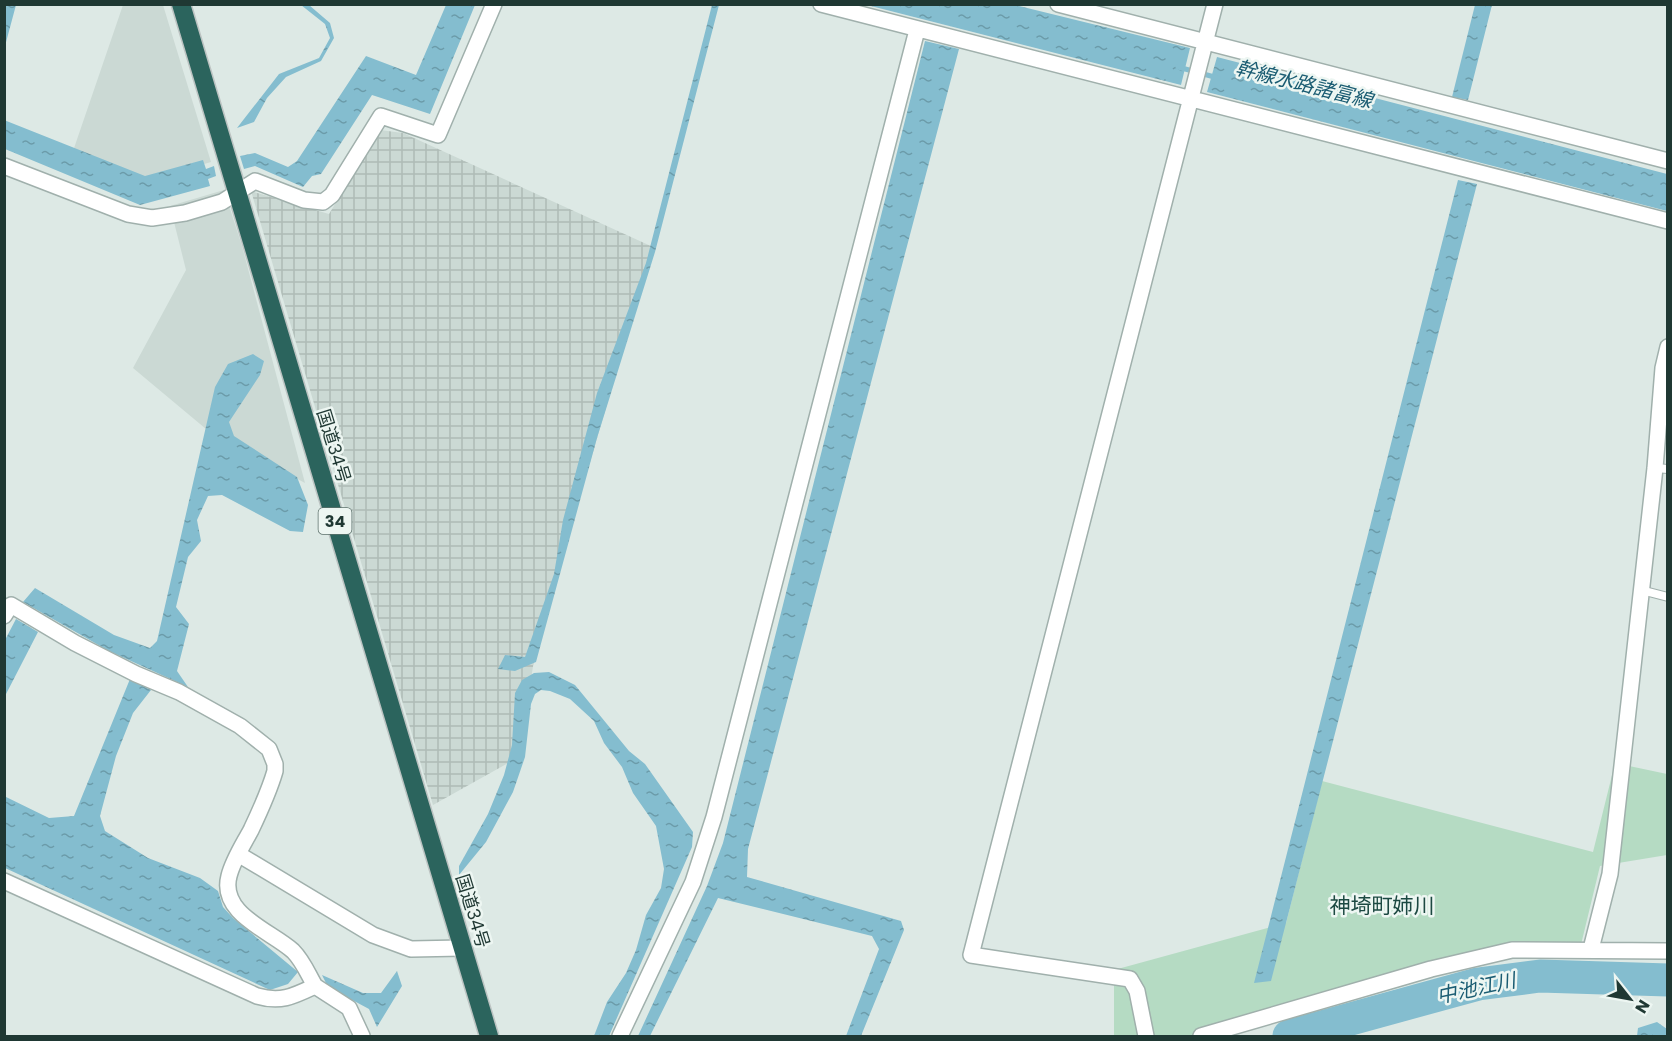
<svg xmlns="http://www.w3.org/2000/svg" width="1672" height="1041" font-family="Poppins,'Noto Sans JP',sans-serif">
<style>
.built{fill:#cbd9d4}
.industrial{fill:url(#industrial-grid)}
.grass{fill:#b5dbc3}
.water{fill:url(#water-ripples)}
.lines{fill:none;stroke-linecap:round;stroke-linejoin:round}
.stream{stroke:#84bdcf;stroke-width:5}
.river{stroke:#84bdcf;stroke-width:33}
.lane-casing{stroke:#a0b0ac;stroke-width:10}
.street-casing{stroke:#a0b0ac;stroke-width:18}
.highway-casing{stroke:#bcc3c2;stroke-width:21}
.lane{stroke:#fff;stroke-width:8}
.street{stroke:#fff;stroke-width:15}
.highway{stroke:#2b645d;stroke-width:18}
.labels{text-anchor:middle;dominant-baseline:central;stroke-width:5;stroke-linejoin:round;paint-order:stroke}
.shield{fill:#edf6f2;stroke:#5d716c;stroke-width:1.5}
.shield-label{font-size:16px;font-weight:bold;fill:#1f3833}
.street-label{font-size:18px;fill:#1f3833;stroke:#edf6f2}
.water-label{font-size:20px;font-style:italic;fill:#1a5c72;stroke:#edf6f2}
.quarter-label{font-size:21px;fill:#1c4942;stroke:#edf6f2}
</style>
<defs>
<pattern id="industrial-grid" width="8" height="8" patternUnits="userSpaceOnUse" patternTransform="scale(1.5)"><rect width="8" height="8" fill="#cbd9d4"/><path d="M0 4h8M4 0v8" fill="none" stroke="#aebbb6"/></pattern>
<pattern id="water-ripples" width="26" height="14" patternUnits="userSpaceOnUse" patternTransform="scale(1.5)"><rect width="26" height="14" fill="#84bdcf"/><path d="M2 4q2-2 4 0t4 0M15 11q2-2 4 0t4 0" fill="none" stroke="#6b9ba9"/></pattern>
</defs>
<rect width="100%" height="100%" fill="#dde9e5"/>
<path class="built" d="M 123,5 L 163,5 L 211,162 L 143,182 L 72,154 Z
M 224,190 L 242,246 L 305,483 L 212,434 L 133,368 L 186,270 L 170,206 Z"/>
<path class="industrial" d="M 380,130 L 403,133 L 653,247 L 536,647 L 519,757 L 433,805 L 251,191 L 329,214 Z"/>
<path class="grass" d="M 1615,763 L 1667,774 L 1667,855 L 1600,866 L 1578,957 L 1508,957 L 1214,1036 L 1114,1036 L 1114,970 L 1286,923 L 1322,781 L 1593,852 Z"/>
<path class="water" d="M 5,4 L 16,5 L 5,46 L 4,5 Z
M 301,5 L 309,5 L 330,23 L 334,38 L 321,61 L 286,77 L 267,98 L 254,122 L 237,128 L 279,74 L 319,58 L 330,38 L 325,24 Z
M 446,5 L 475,5 L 430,114 L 372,95 L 321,174 L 312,176 L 303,187 L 255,166 L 244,169 L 240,156 L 255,153 L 288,167 L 297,161 L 366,56 L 416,75 Z
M 712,5 L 719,5 L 655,252 L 597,438 L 536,662 L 515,671 L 498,669 L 505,655 L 525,657 L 554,574 L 563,520 L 597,393 L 646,263 Z
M 867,5 L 1015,5 L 1190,48 L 1181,85 Z
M 1475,5 L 1492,5 L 1468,100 L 1452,97 Z
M 925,41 L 959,49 L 748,849 L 747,877 L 901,921 L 904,930 L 861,1036 L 846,1036 L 879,949 L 872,936 L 718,898 L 650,1036 L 638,1036 L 707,886 L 723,843 Z
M 1217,57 L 1667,174 L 1667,211 L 1207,92 Z
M 4,120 L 145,176 L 203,160 L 206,169 L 214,166 L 216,176 L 208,179 L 210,186 L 140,205 L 5,149 Z
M 1458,180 L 1477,184 L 1271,981 L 1254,983 Z
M 253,354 L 264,361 L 260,375 L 229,422 L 234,436 L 297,477 L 308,505 L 303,532 L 290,531 L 222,495 L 208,496 L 197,520 L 201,541 L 188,557 L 176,607 L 189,624 L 177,671 L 188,687 L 109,651 L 23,602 L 35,588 L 114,635 L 150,648 L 157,641 L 215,387 L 228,364 Z
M 16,619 L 38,632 L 5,696 L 5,640 Z
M 549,672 L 575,685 L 629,751 L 645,764 L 693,832 L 692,847 L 609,1036 L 594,1036 L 607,1002 L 626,973 L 636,950 L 646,915 L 661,888 L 664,869 L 656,826 L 633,793 L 622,767 L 604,743 L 594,721 L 570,699 L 550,691 L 541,690 L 535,694 L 531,704 L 525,757 L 513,792 L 486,842 L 459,875 L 459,866 L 488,814 L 504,775 L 512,745 L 515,693 L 522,680 L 534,673 Z
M 130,679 L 151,690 L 133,713 L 116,756 L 100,816 L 105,831 L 148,858 L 200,878 L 218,891 L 223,907 L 233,918 L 298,972 L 288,984 L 270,990 L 5,868 L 4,796 L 49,818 L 74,816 Z
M 397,971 L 402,986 L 377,1027 L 369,1009 L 328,987 L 322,975 L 363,993 L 381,993 Z
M 1657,1022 L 1667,1029 L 1667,1036 L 1637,1036 L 1638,1028 Z"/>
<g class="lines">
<path class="stream" d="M 1178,67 L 1218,78"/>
<path class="river" d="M 1289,1036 L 1478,984 L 1540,976 L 1668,980"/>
<defs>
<path id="lane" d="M 1655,468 L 1668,469
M 1641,590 L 1668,597"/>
<path id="street" d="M 821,4 L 1668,221
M 1058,4 L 1668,161
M 4,166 L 128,214 L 152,218 L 185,213 L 222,202 L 255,181 L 304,200 L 323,202 L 332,195 L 381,116 L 438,135 L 494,4
M 4,616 L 11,605 L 75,643 L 136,674 L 179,692 L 240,726 L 269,749 L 275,764 L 275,771 C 269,792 260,811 251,830 C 243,845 233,860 229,876 C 219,914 271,931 293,951 C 303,961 308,974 315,986 C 294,996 281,1003 257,996 L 4,881
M 238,854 L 373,935 L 411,949 L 462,948
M 1591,949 L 1610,874 L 1655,468 L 1663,368 L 1668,347
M 315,986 L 349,1008 L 362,1036
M 620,1036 L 693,882 L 714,817 L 917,30
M 1146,1036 L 1137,991 L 1130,979 L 971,955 L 1215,4
M 1201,1036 L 1431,969 L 1512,950 L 1668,951"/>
<path id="highway" d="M 181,4 L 489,1036"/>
</defs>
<use href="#lane" class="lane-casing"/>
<use href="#street" class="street-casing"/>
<use href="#highway" class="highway-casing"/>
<use href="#lane" class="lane"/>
<use href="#street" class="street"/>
<use href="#highway" class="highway"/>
</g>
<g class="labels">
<rect class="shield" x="318.5" y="508" width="33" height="26" rx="4.5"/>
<g class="shield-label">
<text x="335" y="521">34</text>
</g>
<g class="street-label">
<text transform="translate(334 446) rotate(73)">国道34号</text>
<text transform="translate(473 911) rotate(73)">国道34号</text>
</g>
<g class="water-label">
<text transform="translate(1304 84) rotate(14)">幹線水路諸富線</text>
<text transform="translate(1476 988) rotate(-12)">中池江川</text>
</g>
<g class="quarter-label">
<text x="1382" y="905">神埼町姉川</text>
</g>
</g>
<rect width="1672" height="1041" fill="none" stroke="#1f3833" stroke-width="12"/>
<g transform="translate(1630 999) rotate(121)" stroke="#edf6f2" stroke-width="4.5" paint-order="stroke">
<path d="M0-4.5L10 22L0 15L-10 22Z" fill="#1f3833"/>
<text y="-9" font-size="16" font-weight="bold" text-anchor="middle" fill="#1f3833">N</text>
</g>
</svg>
